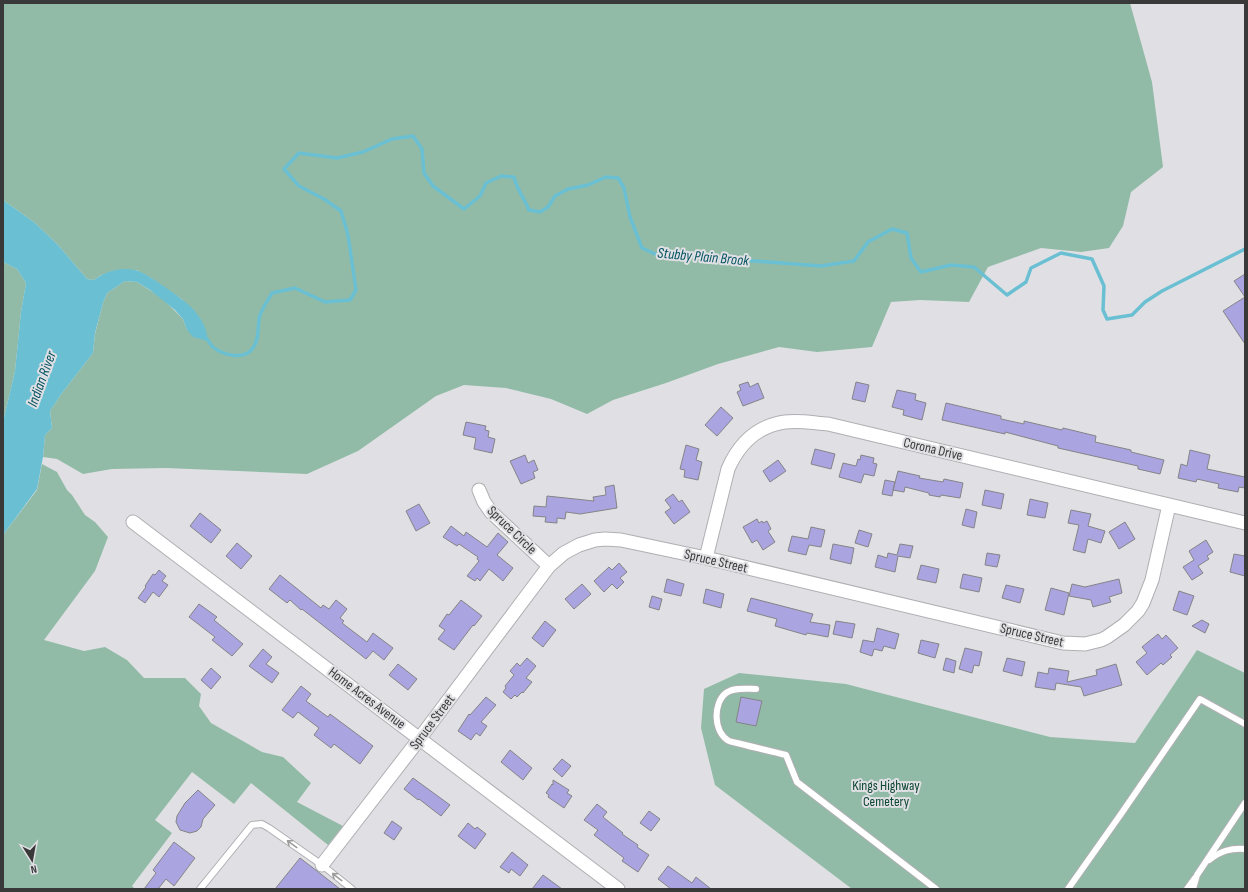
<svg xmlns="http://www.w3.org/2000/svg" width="1248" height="892" font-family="'Sofia Sans Condensed',sans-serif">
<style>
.green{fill:#92bba7}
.water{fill:#6ac0d2}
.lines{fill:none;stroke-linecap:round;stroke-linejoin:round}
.stream{stroke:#6ac0d2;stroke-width:3.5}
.building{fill:#aaa4e1;stroke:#848487}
.lane-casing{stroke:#afafb3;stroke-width:8}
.street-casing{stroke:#afafb3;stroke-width:15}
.lane{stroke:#fff;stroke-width:6}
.street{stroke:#fff;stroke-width:13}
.oneway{stroke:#9c9c9c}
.labels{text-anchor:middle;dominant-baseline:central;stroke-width:4;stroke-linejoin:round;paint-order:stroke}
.street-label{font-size:14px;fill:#39393a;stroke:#e0e0e4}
.park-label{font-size:14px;fill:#0a4630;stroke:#e0e0e4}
.water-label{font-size:15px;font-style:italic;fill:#045361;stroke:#e0e0e4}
</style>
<rect width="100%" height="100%" fill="#e0e0e4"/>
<path class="green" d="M 3,3 L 1130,3 L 1152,82 L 1163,167 L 1131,192 L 1123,226 L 1109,248 L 1081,252 L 1041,248 L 988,267 L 969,302 L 920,300 L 891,302 L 872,347 L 817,352 L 779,347 L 718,364 L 666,383 L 613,400 L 587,414 L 551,399 L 506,388 L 464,385 L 436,396 L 358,451 L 307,474 L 166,468 L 112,469 L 83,474 L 57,459 L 43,457 L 45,435 L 52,428 L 50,411 L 62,393 L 93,353 L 95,334 L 103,303 L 107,293 L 125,281 L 137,282 L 162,298 L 183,319 L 187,330 L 183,300 L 151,278 L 136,270 L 101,275 L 94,280 L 87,279 L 58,245 L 35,223 L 3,200 Z
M 3,262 L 17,269 L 26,283 L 21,312 L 15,371 L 3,422 Z
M 42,464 L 57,472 L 67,490 L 72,495 L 85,515 L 95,522 L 108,537 L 95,571 L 44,640 L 84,651 L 105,647 L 127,660 L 144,678 L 185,678 L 201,694 L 199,706 L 211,723 L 262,752 L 283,757 L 311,783 L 297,802 L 343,826 L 328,845 L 251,783 L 234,804 L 192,772 L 155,820 L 172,833 L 132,886 L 135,889 L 3,889 L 3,535 L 37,490 Z
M 1197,650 L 1245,673 L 1245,889 L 852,889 L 715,785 L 701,728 L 704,689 L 739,673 L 846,684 L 1050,737 L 1135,743 Z"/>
<path class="water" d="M 3,200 L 35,223 L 58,245 L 87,279 L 94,280 C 106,271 120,267 135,270 C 146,272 183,299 192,308 C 196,312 200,318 203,323 C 206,328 207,335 208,341 L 193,337 L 187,330 L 183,319 L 175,310 L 150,290 L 137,282 L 125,281 L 107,293 L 103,303 L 95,333 L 93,353 L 62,393 L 50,411 L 52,428 L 45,435 L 43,457 L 37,489 L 3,535 L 3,422 L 15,371 L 21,312 L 26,283 L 17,269 L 3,262 Z"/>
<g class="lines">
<path class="stream" d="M 205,337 C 208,340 210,344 213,347 C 223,355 244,361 253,348 C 260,339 257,325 260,315 C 263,307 268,300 272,293 L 295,288 L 325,302 L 350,300 L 356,290 L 348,235 L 341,211 L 324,199 L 299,186 L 284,169 L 299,153 L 337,158 L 363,152 L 392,139 L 413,136 L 422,149 L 424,173 L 433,186 L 464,209 L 480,196 L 486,183 L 501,176 L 514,177 C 517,190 524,198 529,210 L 540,212 L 548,207 L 555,196 L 568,189 L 588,185 L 606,177 L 618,178 L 624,188 L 630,217 L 642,248 L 655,254 L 677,255 L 821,266 L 854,261 L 868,242 L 892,229 L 907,233 L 911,258 L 921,272 L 951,265 L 974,267 L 1007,295 L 1026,282 L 1031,268 L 1061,253 L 1092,259 L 1104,286 L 1103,310 L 1107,319 L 1132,315 L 1145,302 L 1162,291 L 1245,249"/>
</g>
<path class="building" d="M 1245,274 L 1245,344 L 1223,311 L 1245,297 L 1234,281 Z
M 748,382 L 750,387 L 758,383 L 764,398 L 743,406 L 737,392 L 741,390 L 739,385 Z
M 856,382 L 869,385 L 865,402 L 852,399 Z
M 897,390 L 916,394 L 915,400 L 926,403 L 922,420 L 903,415 L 904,410 L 892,407 Z
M 946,403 L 1001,416 L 1001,419 L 1024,424 L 1024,421 L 1062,430 L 1063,428 L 1096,436 L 1095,442 L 1131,450 L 1131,452 L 1164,460 L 1160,474 L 1138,469 L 1138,466 L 1058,448 L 1058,446 L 1005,432 L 1005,434 L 942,420 Z
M 721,407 L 733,418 L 717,436 L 705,425 Z
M 466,422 L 486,426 L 485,430 L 489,431 L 488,437 L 495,439 L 492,453 L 474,449 L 476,438 L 463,435 Z
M 686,445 L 699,449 L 696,460 L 702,462 L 698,480 L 684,477 L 685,470 L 680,469 Z
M 815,449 L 835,454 L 831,469 L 811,464 Z
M 1190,450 L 1210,455 L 1207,469 L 1245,477 L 1245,488 L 1239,487 L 1238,492 L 1218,488 L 1219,484 L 1197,479 L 1196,482 L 1178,478 L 1181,464 L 1187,466 Z
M 525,455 L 528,463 L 534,460 L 538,470 L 533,472 L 535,478 L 521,484 L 510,461 Z
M 861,455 L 874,458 L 873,463 L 877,464 L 874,476 L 864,474 L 861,483 L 839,477 L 843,463 L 856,466 L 858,459 L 860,460 Z
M 778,460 L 786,471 L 770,482 L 763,471 Z
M 898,471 L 920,476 L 919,478 L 943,482 L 944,479 L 963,483 L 960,498 L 941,495 L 940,497 L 929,495 L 929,493 L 905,487 L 904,492 L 893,490 Z
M 885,480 L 895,482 L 892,496 L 882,494 Z
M 614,485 L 617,508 L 580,514 L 566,512 L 565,519 L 557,518 L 557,523 L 545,522 L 546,517 L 533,516 L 534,506 L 546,507 L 547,496 L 594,501 L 593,497 L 606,495 L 605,487 Z
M 985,490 L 1004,494 L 1001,509 L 982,505 Z
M 673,494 L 679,502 L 682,500 L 690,512 L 674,524 L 665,512 L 671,508 L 665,500 Z
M 1030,499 L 1048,503 L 1045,518 L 1027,515 Z
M 419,504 L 430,523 L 416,531 L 406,511 Z
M 966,509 L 977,512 L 974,528 L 962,525 Z
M 1071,510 L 1091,514 L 1088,526 L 1105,531 L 1101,543 L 1088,539 L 1085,553 L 1073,550 L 1079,525 L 1068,523 Z
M 200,513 L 221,530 L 211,543 L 190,526 Z
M 757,519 L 759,523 L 762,521 L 763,523 L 767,521 L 771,529 L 768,531 L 775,542 L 763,550 L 757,540 L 752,543 L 743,527 Z
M 1125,522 L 1135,539 L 1119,549 L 1109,532 Z
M 451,526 L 464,536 L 466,532 L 487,547 L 498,533 L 508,542 L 497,555 L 513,568 L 503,581 L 489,569 L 480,581 L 477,578 L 475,581 L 467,576 L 479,561 L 477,559 L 478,557 L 459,544 L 457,546 L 443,537 Z
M 811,527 L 825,530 L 821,547 L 809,545 L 806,555 L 788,551 L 792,536 L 808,539 Z
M 859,530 L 872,534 L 868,547 L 855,543 Z
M 1206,540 L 1213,552 L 1207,556 L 1209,559 L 1198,566 L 1203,573 L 1192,580 L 1183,567 L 1194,560 L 1189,551 Z
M 237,543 L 252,556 L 241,569 L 226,556 Z
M 833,544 L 854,548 L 851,564 L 830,559 Z
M 900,544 L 913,546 L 910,558 L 898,556 L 895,572 L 875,567 L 878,555 L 887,558 L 888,553 L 897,555 Z
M 987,553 L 1000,555 L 997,567 L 985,565 Z
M 1234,554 L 1245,556 L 1245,576 L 1230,572 Z
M 619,563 L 627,572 L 620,578 L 624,582 L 617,589 L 612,584 L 604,592 L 594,581 L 609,567 L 612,570 Z
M 921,565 L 939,569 L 936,583 L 917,579 Z
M 159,570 L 166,576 L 162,581 L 168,585 L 159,597 L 153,592 L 145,603 L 138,598 L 146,587 L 145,586 L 153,574 L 155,575 Z
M 963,574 L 982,578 L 979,592 L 960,588 Z
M 280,575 L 321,608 L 323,605 L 329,609 L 336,600 L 347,609 L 340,618 L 344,621 L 342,623 L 367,642 L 373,633 L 393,648 L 384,660 L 373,651 L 366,659 L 302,609 L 301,610 L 290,600 L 287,603 L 269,589 Z
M 667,579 L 684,584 L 681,596 L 664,592 Z
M 1119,579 L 1122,593 L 1109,597 L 1111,602 L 1093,607 L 1091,600 L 1069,596 L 1072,584 L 1085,587 Z
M 582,584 L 591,594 L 574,609 L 565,599 Z
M 1006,585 L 1024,589 L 1020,603 L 1002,598 Z
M 1051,588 L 1069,593 L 1064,615 L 1045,610 Z
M 706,589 L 724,594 L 721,608 L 703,603 Z
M 1179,591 L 1194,596 L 1187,615 L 1173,610 Z
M 652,596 L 662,599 L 659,610 L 649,607 Z
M 751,598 L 813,614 L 810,622 L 830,625 L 828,637 L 807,633 L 806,635 L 775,626 L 777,619 L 747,611 Z
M 461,600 L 482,616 L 474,626 L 473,625 L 454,650 L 438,639 L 445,630 L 439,626 L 447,614 L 449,615 Z
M 199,604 L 217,617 L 214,620 L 243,644 L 232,656 L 212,640 L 215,637 L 189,617 Z
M 1202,620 L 1209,624 L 1205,633 L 1192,626 Z
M 545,621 L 556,630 L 543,647 L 532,638 Z
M 836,621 L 855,624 L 852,638 L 833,634 Z
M 877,628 L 899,634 L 895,649 L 884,646 L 882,651 L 874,649 L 872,656 L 860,652 L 863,640 L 874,642 Z
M 1158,634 L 1162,639 L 1166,635 L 1178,648 L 1170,655 L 1172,657 L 1163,665 L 1161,663 L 1147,675 L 1136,662 L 1147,653 L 1142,647 Z
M 921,640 L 939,644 L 935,658 L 918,653 Z
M 965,648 L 982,652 L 979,666 L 974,665 L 972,673 L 959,669 Z
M 263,649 L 272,657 L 266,664 L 279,673 L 272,683 L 249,666 Z
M 527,658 L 536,666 L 526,678 L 532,682 L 523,693 L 522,692 L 517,697 L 515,695 L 511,699 L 503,692 L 506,688 L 505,686 L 514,675 L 510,671 L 517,663 L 520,666 Z
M 946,658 L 956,661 L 954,673 L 943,670 Z
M 1007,658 L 1025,662 L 1022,676 L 1003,671 Z
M 398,664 L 417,679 L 408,690 L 389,675 Z
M 1116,664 L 1122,685 L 1084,696 L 1081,687 L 1056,683 L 1055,690 L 1035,687 L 1038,672 L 1048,674 L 1049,668 L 1069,671 L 1067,682 L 1097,675 L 1096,670 Z
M 211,668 L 221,677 L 211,689 L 201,680 Z
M 301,686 L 311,694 L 306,701 L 328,717 L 330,714 L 373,746 L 360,764 L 334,744 L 331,748 L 314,735 L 319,728 L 298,712 L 293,718 L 282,710 Z
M 486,697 L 496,705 L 481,722 L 487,726 L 480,736 L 476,733 L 471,740 L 458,731 L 469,714 L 470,715 Z
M 741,697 L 762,701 L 756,726 L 736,722 Z
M 510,750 L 532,768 L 523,780 L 501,762 Z
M 562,759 L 571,766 L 562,777 L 553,769 Z
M 413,778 L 450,805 L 441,816 L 419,799 L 418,800 L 404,789 Z
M 553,780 L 569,790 L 567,793 L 572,796 L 564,808 L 548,797 L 549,795 L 546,793 L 552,784 L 553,785 Z
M 198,790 L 215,805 L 203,819 L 201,827 L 197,831 L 190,833 L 180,830 L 176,822 L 177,816 L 185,803 Z
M 597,804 L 607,812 L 603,817 L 623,833 L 622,834 L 638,845 L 637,847 L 649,855 L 638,872 L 622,861 L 624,858 L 594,835 L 598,830 L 584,820 Z
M 649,811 L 660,819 L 651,831 L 640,823 Z
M 392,821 L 402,828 L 394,840 L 384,833 Z
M 468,823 L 475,829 L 477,827 L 486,834 L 475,849 L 458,836 Z
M 174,842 L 195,858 L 174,886 L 166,879 L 158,889 L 144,889 L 156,873 L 153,870 Z
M 512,852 L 528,865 L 520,876 L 511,869 L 509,873 L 500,867 Z
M 300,858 L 317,871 L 340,889 L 275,889 Z
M 668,866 L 692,883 L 696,877 L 711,889 L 671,889 L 658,879 Z
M 543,875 L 562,889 L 532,889 Z"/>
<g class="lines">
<defs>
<path id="lane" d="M 756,689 C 747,689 734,687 726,693 C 713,703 713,732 729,741 C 732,742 737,743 741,744 C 756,748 771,751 786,755 L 797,782 L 936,889
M 1209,860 C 1221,851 1230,848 1245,849
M 200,889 L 252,825 L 262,824 L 269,828 L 322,865 L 352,889
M 1068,889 L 1121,814 L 1200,699 L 1245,724
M 1187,889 L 1195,878
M 1193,889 L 1197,875 L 1245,803"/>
<path id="street" d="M 479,490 L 484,502 L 491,512 L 549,566
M 133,522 L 618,889
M 706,558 L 728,469 C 739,444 756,426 785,422 C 799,420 814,423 828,424 L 1245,523
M 322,865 L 420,738 L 549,566 L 564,553 L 579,545 L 595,540 L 605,539 L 621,540 L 706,558 L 1063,643 L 1085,644 L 1101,640 L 1107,637 L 1124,625 L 1138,611 L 1143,603 L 1152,580 L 1169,505"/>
</defs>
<use href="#lane" class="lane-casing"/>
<use href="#street" class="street-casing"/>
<use href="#lane" class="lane"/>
<use href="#street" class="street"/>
</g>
<defs><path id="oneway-shaft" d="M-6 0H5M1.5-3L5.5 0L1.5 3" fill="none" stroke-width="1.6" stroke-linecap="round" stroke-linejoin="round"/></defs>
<g class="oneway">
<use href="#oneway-shaft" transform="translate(292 844) rotate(-144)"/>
<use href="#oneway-shaft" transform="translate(337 877) rotate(-142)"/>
</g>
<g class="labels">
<g class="street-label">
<text transform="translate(933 449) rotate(13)">Corona Drive</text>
<text transform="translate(512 530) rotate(44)">Spruce Circle</text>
<text transform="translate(716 561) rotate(13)">Spruce Street</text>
<text transform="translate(1032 635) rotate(13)">Spruce Street</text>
<text transform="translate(367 698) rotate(37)">Home Acres Avenue</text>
<text transform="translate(432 722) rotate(-53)">Spruce Street</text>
</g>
<g class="park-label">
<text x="886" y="785">Kings Highway<tspan x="886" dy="16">Cemetery</tspan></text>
</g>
<g class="water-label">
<text transform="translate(703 257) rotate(5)">Stubby Plain Brook</text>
<text transform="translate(42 379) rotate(-70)">Indian River</text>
</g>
</g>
<rect width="1248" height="892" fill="none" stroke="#39393a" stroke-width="8"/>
<g transform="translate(32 860) rotate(169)" stroke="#e0e0e4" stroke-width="3" paint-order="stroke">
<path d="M0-3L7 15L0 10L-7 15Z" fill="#39393a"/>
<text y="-6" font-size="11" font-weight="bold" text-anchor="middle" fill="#39393a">N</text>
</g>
</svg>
